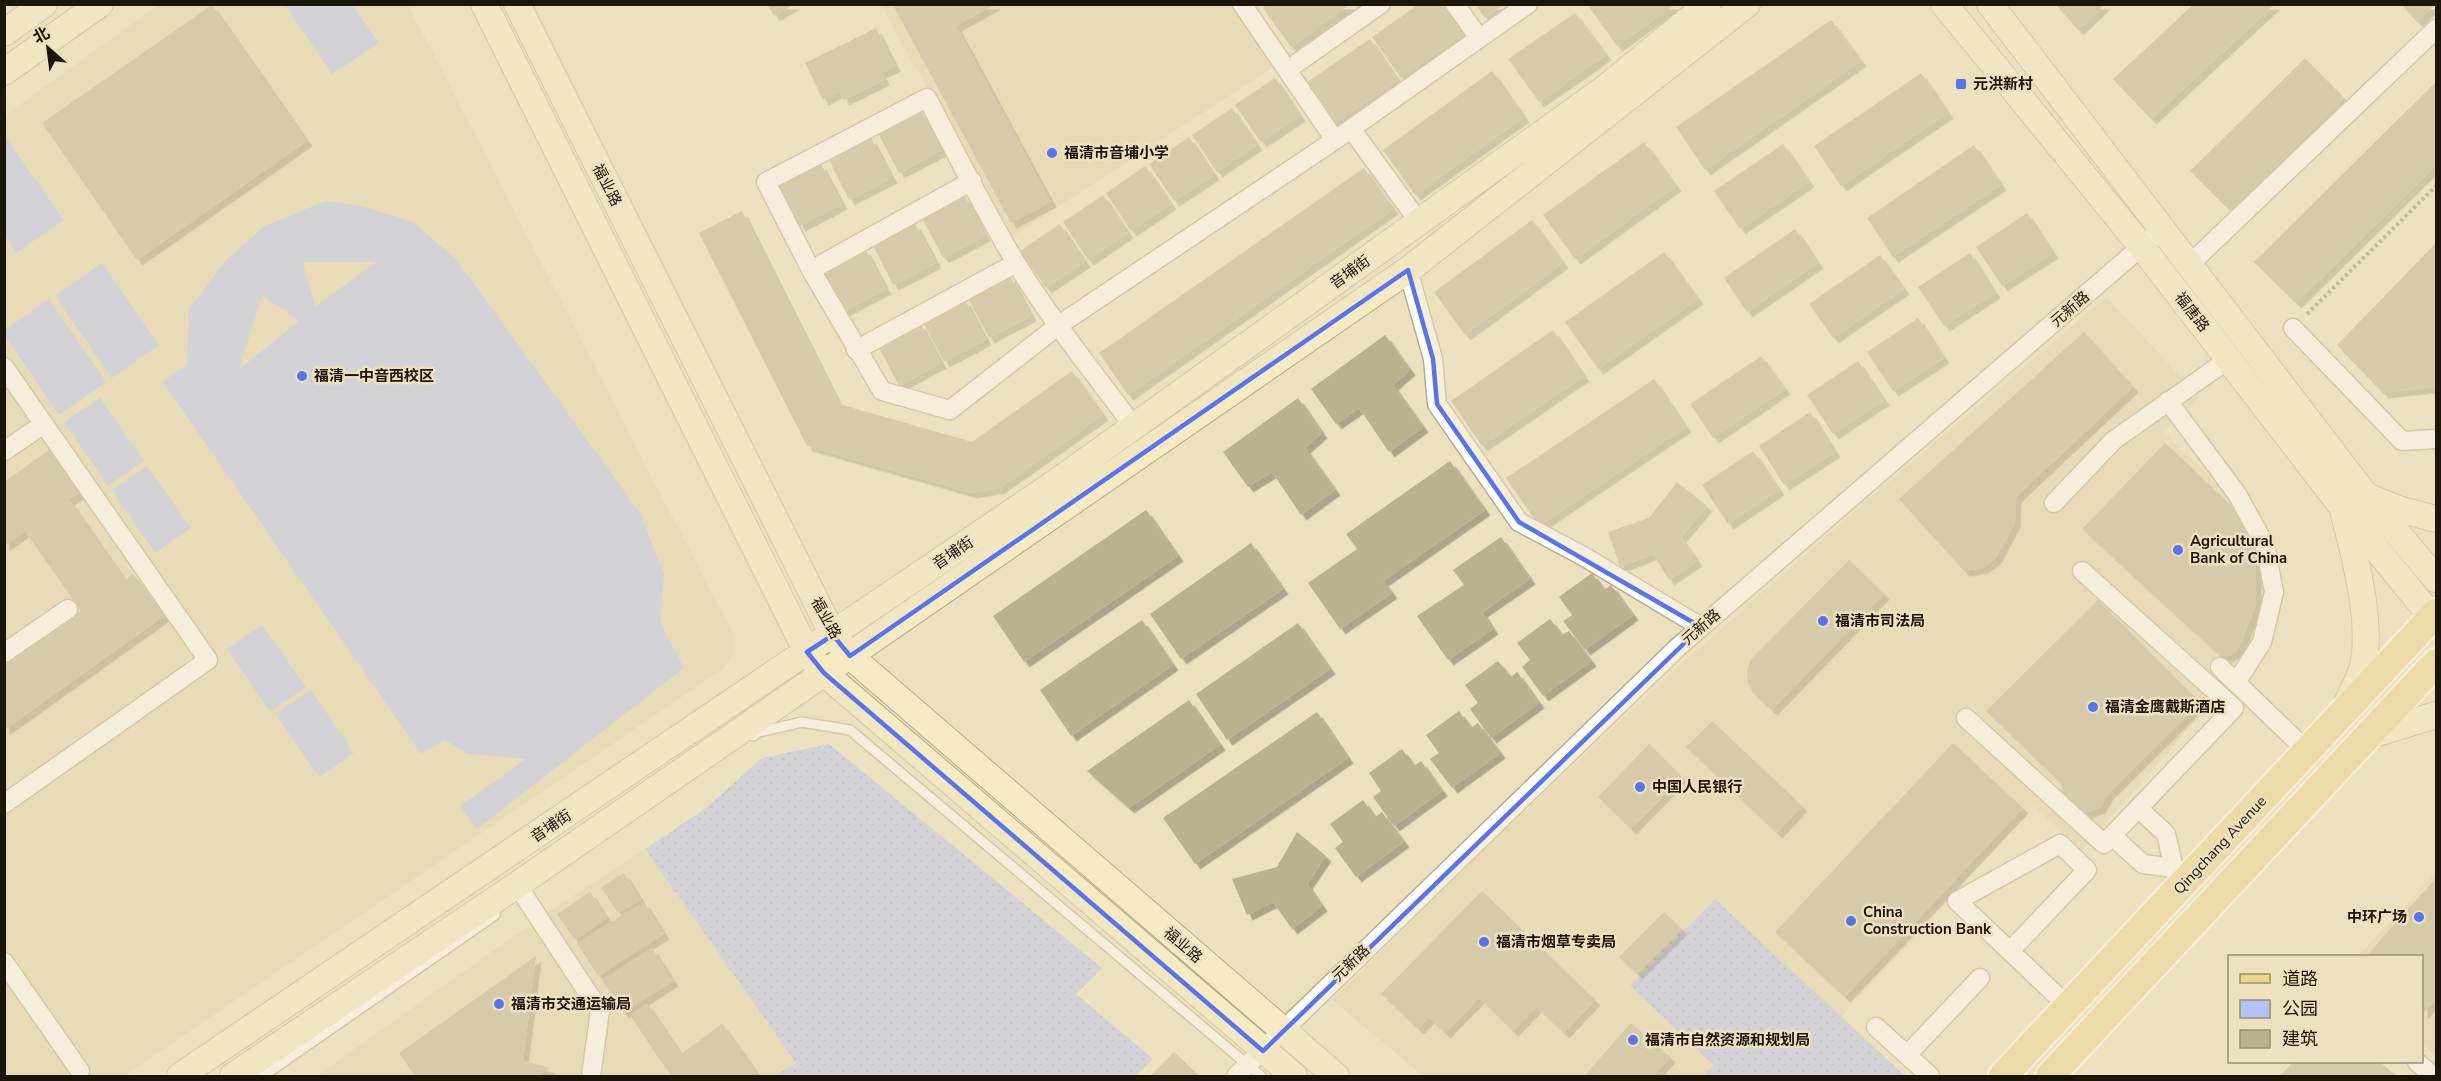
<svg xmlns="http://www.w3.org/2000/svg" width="2441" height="1081" font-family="'Nunito Sans','Noto Sans SC',sans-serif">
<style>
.built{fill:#e2d3ab}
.grass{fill:url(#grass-dots)}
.green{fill:#b2c2f3;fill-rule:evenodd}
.building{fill:#bbb090;filter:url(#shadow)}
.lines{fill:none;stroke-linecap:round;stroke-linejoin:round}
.lane-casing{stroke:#b7ab8b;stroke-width:12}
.street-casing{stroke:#b7ab8b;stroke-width:21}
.secondary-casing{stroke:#b7ab8b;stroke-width:28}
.primary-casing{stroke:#fff;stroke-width:32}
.path{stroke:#90866e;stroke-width:4;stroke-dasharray:3 3;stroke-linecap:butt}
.lane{stroke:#fff;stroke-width:9}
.street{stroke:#fff;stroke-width:18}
.secondary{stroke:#f6eac5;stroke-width:26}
.primary{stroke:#edd58b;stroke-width:28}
.marked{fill:none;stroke:#5874e9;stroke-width:4.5;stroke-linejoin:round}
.poi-dot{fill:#5874e9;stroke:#ede0bf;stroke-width:2}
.labels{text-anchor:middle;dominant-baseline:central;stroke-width:5;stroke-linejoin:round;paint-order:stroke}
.poi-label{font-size:15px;font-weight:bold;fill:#1b160a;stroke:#ede0bf;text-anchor:start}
.street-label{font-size:15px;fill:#1b160a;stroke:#ede0bf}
</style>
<defs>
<pattern id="grass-dots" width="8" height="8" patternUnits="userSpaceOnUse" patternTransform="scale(1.5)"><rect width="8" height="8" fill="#b2c2f3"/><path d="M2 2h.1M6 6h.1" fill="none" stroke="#98a6cf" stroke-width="1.8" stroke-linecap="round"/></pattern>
<filter id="shadow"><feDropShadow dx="5.5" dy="5.5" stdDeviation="0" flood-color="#0004"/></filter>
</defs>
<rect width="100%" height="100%" fill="#ede0bf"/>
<path class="built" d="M 158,5 L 408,5 L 734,636 L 733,653 L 723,669 L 124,1076 L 5,1076 L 4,116 Z
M 881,5 L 1233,5 L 1272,68 L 1010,238 Z
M 2106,297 L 2200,397 L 2163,432 L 2239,505 L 2253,533 L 2265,580 L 2264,609 L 2247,653 L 2225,687 L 2082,851 L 2034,806 L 1841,1017 L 1715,899 L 1714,1065 L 1703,1076 L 1423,1076 L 1332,1000 L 1480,854 L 1672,672 L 1865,502 Z
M 645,849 L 796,1063 L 774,1076 L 316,1076 L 548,912 Z
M 2436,872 L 2436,1057 L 2422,1043 L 2422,956 L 2358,956 Z"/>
<path class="grass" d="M 829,744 L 1102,968 L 1076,994 L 1153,1059 L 1135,1076 L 774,1076 L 796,1063 L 645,849 L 706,808 L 762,758 Z
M 1715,899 L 1905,1076 L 1703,1076 L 1714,1065 L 1630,986 Z"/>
<path class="green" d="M 285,5 L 352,5 L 379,43 L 332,74 Z
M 6,138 L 64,220 L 16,253 L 5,235 Z
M 325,201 L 365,207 L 413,222 L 456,259 L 640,513 L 664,574 L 660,622 L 684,668 L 477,829 L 460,806 L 526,759 L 468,754 L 445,740 L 421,754 L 163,382 L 187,364 L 189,309 L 224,262 L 265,226 ZM 303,262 L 375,262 L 375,263 L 315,307 ZM 262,295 L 299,321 L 241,368 L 240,367 Z
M 102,263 L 159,345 L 112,378 L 55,296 Z
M 49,299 L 106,382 L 59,415 L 5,336 L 5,330 Z
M 100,398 L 144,461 L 108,486 L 64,422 Z
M 147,466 L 191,528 L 155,553 L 112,490 Z
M 262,625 L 306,687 L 270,712 L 227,649 Z
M 311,690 L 354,753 L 319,777 L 275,714 Z"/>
<path class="building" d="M 767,4 L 795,4 L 774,16 Z
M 900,4 L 996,4 L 956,26 L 1051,202 L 1011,223 L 894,7 Z
M 1268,4 L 1350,4 L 1291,47 L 1263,8 Z
M 1419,4 L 1445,4 L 1465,33 L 1401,78 L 1372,37 Z
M 1475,4 L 1504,4 L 1485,18 Z
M 1587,4 L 1676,4 L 1617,46 Z
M 2055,4 L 2105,4 L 2078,30 Z
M 2194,4 L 2275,4 L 2151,119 L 2113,79 Z
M 2401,4 L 2435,4 L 2417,22 Z
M 212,5 L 307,141 L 137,260 L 42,123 Z
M 1575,13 L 1606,55 L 1539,102 L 1508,59 Z
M 1831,20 L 1861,61 L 1705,170 L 1676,127 Z
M 876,28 L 895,66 L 881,73 L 884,80 L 844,100 L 840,91 L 823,100 L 805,63 Z
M 1370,39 L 1398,80 L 1334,124 L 1306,83 Z
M 2305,58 L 2344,98 L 2230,211 L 2190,171 Z
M 1492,71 L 1524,117 L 1415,195 L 1383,150 Z
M 1921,73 L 1948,113 L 1841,186 L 1814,146 Z
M 1275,78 L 1300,116 L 1261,142 L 1235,105 Z
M 2436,82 L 2436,165 L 2296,303 L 2254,262 Z
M 1232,108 L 1257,145 L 1217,172 L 1192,135 Z
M 921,111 L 941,151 L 899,173 L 878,133 Z
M 1189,137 L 1214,175 L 1174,201 L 1149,164 Z
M 871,138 L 892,178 L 849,200 L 829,160 Z
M 1644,142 L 1676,186 L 1575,259 L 1543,215 Z
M 1783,144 L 1809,182 L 1740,229 L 1714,191 Z
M 1974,145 L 2001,185 L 1893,257 L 1867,218 Z
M 821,164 L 842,204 L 800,226 L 779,187 Z
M 1145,166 L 1171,204 L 1131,231 L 1106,193 Z
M 1364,168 L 1393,209 L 1128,395 L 1099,353 Z
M 1103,195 L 1128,233 L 1088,260 L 1063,222 Z
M 965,196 L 985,236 L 943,258 L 922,218 Z
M 742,211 L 839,404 L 972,442 L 1072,371 L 1103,415 L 1000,488 L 972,493 L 807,446 L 699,233 Z
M 2027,213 L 2053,253 L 2002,286 L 1976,247 Z
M 1532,220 L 1563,263 L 1465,335 L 1434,292 Z
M 915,223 L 936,263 L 893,285 L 873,245 Z
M 1060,224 L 1085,262 L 1046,288 L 1020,251 Z
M 1795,229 L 1818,263 L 1747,312 L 1724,278 Z
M 2436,243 L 2436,387 L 2383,393 L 2337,345 Z
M 865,249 L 886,289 L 844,311 L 823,271 Z
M 1664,252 L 1698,299 L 1598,369 L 1565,322 Z
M 1970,253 L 1995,293 L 1944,326 L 1918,287 Z
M 1880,255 L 1904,289 L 1833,338 L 1809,304 Z
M 1010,276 L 1031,316 L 989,338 L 968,298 Z
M 965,300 L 986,340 L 944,362 L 923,322 Z
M 1918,318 L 1944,358 L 1893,391 L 1867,352 Z
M 920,323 L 941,363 L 899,386 L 878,346 Z
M 1553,330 L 1584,376 L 1482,446 L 1451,401 Z
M 2084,332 L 2133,387 L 2016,497 L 2015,522 L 1996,558 L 1983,568 L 1964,571 L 1899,499 Z
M 1385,335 L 1410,370 L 1393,385 L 1423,427 L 1389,452 L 1359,408 L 1336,424 L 1311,389 Z
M 1761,356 L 1785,389 L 1713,438 L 1690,404 Z
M 1858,361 L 1884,400 L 1833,434 L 1807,395 Z
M 1654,379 L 1686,427 L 1539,526 L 1506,478 Z
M 1298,398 L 1322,433 L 1305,448 L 1335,490 L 1301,515 L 1272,472 L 1248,487 L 1223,452 Z
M 1810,412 L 1835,452 L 1784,485 L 1759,446 Z
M 2165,443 L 2237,511 L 2248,535 L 2256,564 L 2256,604 L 2242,641 L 2236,652 L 2226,657 L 2218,654 L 2082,529 Z
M 49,450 L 79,493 L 69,500 L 125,580 L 133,574 L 164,616 L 4,730 L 4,666 L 81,611 L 25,531 L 4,546 L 4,482 Z
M 1753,451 L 1779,490 L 1728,524 L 1702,485 Z
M 1450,461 L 1485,510 L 1383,581 L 1392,593 L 1340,629 L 1308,583 L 1357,549 L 1346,534 Z
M 1677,482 L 1707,506 L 1681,537 L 1697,561 L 1669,580 L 1653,554 L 1620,567 L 1608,532 L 1649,518 Z
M 1146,510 L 1178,556 L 1024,662 L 993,616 Z
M 1501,537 L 1530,579 L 1482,612 L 1493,629 L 1448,660 L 1417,616 L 1464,585 L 1453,570 Z
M 1251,543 L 1283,589 L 1181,659 L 1150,614 Z
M 1849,560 L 1884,594 L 1772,710 L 1753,693 L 1748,683 L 1747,671 L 1751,659 Z
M 1592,573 L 1604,590 L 1611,585 L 1633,615 L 1585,650 L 1563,621 L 1572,615 L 1559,597 Z
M 2098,600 L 2200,703 L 2108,794 L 2100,808 L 2085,813 L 2078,812 L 2062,796 L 2062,784 L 1986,711 Z
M 1550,619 L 1562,635 L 1569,631 L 1591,661 L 1543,696 L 1522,667 L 1530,660 L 1517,643 Z
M 1142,620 L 1173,665 L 1071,736 L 1040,690 Z
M 1298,623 L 1330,669 L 1227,740 L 1196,694 Z
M 1498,661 L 1511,677 L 1517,672 L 1539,703 L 1491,738 L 1470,709 L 1478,703 L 1465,685 Z
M 1189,700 L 1220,745 L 1129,808 L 1087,771 Z
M 1459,711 L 1471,728 L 1478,723 L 1500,753 L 1452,788 L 1430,759 L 1439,753 L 1426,735 Z
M 1317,712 L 1348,758 L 1195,864 L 1163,818 Z
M 1712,721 L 1802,806 L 1777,833 L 1686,747 Z
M 1953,743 L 2023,808 L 1845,997 L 1775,932 Z
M 1649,744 L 1682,777 L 1631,829 L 1598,797 Z
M 1402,749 L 1414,766 L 1421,761 L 1442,791 L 1394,826 L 1373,797 L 1381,791 L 1369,773 Z
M 1363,800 L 1375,817 L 1382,812 L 1404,842 L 1356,877 L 1335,848 L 1343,842 L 1330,824 Z
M 1297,832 L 1326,856 L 1307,884 L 1322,906 L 1292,929 L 1273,902 L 1247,915 L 1232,879 L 1277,867 Z
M 624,873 L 641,900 L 618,913 L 601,887 Z
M 2436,878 L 2436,1000 L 2422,1014 L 2422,956 L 2366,956 Z
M 1482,891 L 1595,1000 L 1564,1033 L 1536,1007 L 1513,1031 L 1479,998 L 1445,1033 L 1429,1018 L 1418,1029 L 1381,994 Z
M 590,892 L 607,918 L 575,940 L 557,914 Z
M 644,902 L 664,934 L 598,976 L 577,943 Z
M 1664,912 L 1682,929 L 1637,974 L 1619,957 Z
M 652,948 L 673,981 L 623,1013 L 602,980 Z
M 536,956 L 523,1061 L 550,1068 L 537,1076 L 415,1076 L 399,1053 Z
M 647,1004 L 681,1054 L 722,1024 L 756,1072 L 750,1076 L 672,1076 L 664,1066 L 675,1057 L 663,1065 L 630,1015 Z
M 1631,1023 L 1670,1057 L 1653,1076 L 1584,1076 Z
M 1174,1052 L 1199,1076 L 1150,1076 Z
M 2293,1062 L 2380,1062 L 2396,1076 L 2280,1076 Z"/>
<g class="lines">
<defs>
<path id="lane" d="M 753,736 L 759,732 L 802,722 L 850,730 L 1261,1076
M 263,1076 L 495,915"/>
<path id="street" d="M 1455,4 L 1479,38
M 1287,70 L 1381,4
M 1352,130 L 1419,222
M 1335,140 L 1528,4
M 2190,264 L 2436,29
M 811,270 L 972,181
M 1408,270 L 1433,359 L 1437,404 L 1519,522 L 1583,556 L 1701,627
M 2293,328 L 2402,441 L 2436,439
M 856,350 L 1016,263
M 4,367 L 208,660 L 4,804
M 2168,401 L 2237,494 L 2265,545 L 2274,592 L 2262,642 L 2236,683
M 1134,427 C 1094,373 1051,320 1016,263 C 984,210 956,153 927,98 L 766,182 L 811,270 L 882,391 L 950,410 L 1059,325 L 1335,140 L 1242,4
M 4,451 L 44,424
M 2054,503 L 2114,440 L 2229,359
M 4,653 L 68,609
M 2220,667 L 2307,751
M 1966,718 L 2104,844 L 2234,708 L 2082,571
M 2138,808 L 2166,834 L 2174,868 L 2187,881
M 2112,836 L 2143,864 L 2174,868
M 517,885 L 600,1011 L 591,1076
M 2010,951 L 2087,870 L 2060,844 L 1957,901 L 2055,994
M 4,962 L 80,1071
M 1876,1027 L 1930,1076
M 1907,1055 L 1980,978
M 2417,1062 L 2433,1076
M 1236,1076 L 1677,648 L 2163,228"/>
<path id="secondary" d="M 484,4 L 807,652 L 824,673 L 1294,1076
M 517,4 L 833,635 L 850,656 L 1336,1076
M 1944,4 L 2142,247 L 2343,508 L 2436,622
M 1990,4 L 2366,496 L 2436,579
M 4,33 L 44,4
M 4,72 L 100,4
M 2369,497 L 2398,509 L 2436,519
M 2344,514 C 2355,557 2375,630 2361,673 C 2357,683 2352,693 2347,703
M 2367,736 L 2436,715
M 180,1076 L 1055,483 L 1604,89 L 1708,4
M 233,1076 L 517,885 L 1408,270 L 1747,4"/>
<path id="primary" d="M 2003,1076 L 2436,613
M 2050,1076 L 2436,663"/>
</defs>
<use href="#lane" class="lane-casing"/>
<use href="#street" class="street-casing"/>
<use href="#secondary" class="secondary-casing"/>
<use href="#primary" class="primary-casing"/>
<path class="path" d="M 2307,314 L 2436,186"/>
<use href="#lane" class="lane"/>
<use href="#street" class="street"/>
<use href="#secondary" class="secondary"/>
<use href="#primary" class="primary"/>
</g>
<path d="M0 0H2441V1081H0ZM 1408,270 L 1433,359 L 1437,404 L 1519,522 L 1701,627 L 1263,1051 L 824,673 L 807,652 L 833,635 L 850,656 Z" fill="#ede0bf" fill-opacity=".55" fill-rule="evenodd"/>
<path class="marked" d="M 1408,270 L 1433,359 L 1437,404 L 1519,522 L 1701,627 L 1263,1051 L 824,673 L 807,652 L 833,635 L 850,656 Z"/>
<g class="poi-dot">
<rect x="1955" y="78" width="12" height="12" rx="3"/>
<circle cx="1052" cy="153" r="6"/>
<circle cx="302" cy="376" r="6"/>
<circle cx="2178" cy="550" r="6"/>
<circle cx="1823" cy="621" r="6"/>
<circle cx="2093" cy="707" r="6"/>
<circle cx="1640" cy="787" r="6"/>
<circle cx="2419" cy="917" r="6"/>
<circle cx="1851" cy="921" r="6"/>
<circle cx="1484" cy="942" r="6"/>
<circle cx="499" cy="1004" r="6"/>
<circle cx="1633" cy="1040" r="6"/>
</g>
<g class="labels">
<g class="poi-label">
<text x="1973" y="84">元洪新村</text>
<text x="1064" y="153">福清市音埔小学</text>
<text x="314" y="376">福清一中音西校区</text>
<text x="2190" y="541">Agricultural<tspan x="2190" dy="17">Bank of China</tspan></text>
<text x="1835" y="621">福清市司法局</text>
<text x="2105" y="707">福清金鹰戴斯酒店</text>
<text x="1652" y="787">中国人民银行</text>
<text x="1863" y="912">China<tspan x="1863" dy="17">Construction Bank</tspan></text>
<text x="2407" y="917" text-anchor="end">中环广场</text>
<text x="1496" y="942">福清市烟草专卖局</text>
<text x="511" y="1004">福清市交通运输局</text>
<text x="1645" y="1040">福清市自然资源和规划局</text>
</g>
<g class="street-label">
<text transform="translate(607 185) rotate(63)">福业路</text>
<text transform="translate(1350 272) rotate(-36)">音埔街</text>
<text transform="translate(2070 309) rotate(-41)">元新路</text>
<text transform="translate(2192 312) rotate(52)">福唐路</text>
<text transform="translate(953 553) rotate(-34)">音埔街</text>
<text transform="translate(826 618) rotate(61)">福业路</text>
<text transform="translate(1701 627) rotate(-41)">元新路</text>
<text transform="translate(551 826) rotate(-34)">音埔街</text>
<text transform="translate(2220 845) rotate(-47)">Qingchang Avenue</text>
<text transform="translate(1183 945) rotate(41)">福业路</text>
<text transform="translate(1351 963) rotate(-44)">元新路</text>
</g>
</g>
<rect width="2441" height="1081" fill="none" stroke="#1b160a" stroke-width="12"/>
<rect x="2228" y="955" width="195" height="108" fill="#ede0bf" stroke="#998f77" stroke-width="1.5"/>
<rect x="2240" y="974" width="30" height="9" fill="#edd58b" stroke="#998f77" stroke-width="1.5"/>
<text x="2282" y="985" font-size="18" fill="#1b160a">道路</text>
<rect x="2240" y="1000" width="30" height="18" fill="#b2c2f3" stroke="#998f77" stroke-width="1.5"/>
<text x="2282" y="1015" font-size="18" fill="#1b160a">公园</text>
<rect x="2240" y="1030" width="30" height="18" fill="#bbb090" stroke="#998f77" stroke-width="1.5"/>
<text x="2282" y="1045" font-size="18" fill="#1b160a">建筑</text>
<g transform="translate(48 48) rotate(332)" stroke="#ede0bf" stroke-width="4.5" paint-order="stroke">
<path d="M0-4.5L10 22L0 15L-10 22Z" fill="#1b160a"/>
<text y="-9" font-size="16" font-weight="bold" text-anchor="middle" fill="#1b160a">北</text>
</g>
</svg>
